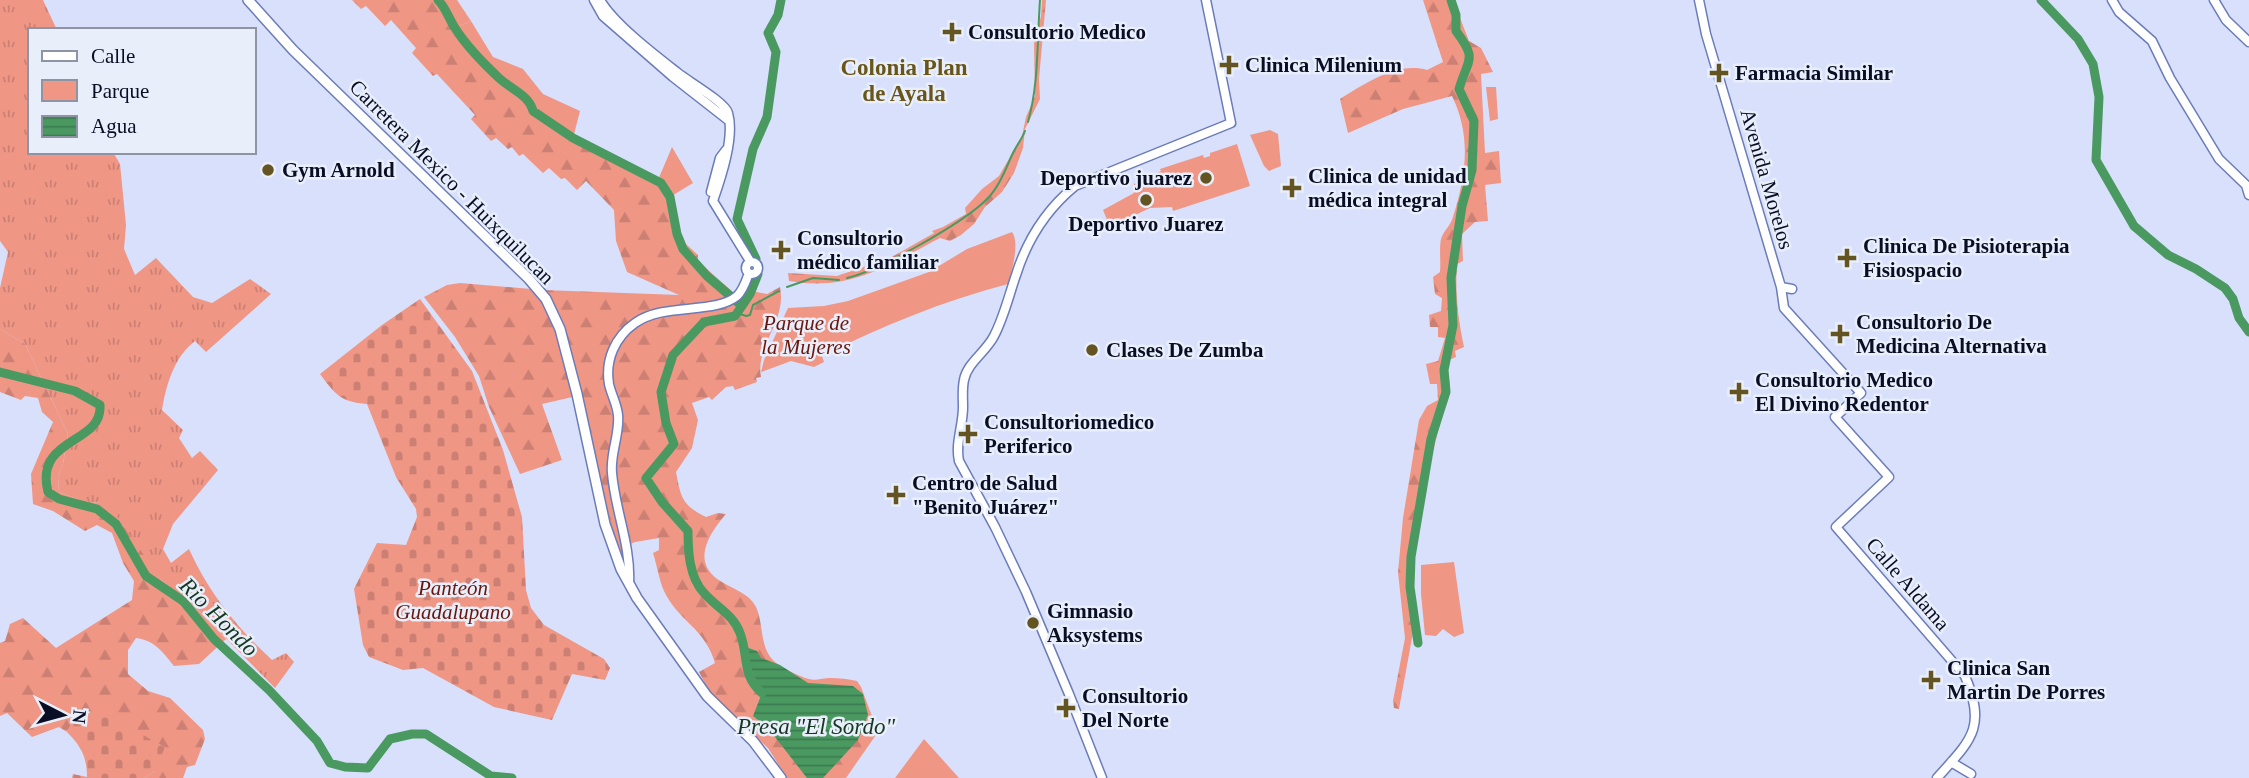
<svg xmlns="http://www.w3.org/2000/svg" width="2249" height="778" font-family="Georgia,serif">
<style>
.grass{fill:url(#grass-tufts)}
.forest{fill:url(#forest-firs)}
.cemetery{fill:url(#cemetery-stones)}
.park{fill:#ef9685}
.water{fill:url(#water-rules)}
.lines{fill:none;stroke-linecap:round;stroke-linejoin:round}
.stream{stroke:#4a9961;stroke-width:2}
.river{stroke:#4a9961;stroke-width:9}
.secondary-casing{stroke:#6b7cb8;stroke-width:11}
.primary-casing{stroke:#6b7cb8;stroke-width:12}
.secondary{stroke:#fff;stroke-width:8}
.primary{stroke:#fff;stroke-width:9}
.poi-dot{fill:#645421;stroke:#e9eefb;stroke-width:2.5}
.labels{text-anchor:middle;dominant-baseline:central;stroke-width:5;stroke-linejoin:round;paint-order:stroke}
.poi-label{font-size:21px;font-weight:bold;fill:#090e25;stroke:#e9eefb;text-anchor:start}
.street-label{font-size:21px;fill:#090e25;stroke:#e9eefb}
.park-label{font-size:21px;font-style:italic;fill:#69170c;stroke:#e9eefb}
.neighbourhood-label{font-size:23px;font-weight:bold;fill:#68551a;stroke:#e9eefb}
.water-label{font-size:23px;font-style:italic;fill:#163720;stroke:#e9eefb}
</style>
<defs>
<pattern id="grass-tufts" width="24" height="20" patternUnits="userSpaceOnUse" patternTransform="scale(1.75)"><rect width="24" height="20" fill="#ef9685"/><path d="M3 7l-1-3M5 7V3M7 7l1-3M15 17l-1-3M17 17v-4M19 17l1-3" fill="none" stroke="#cc8073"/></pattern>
<pattern id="forest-firs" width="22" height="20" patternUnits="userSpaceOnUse" patternTransform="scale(1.75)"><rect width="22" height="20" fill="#ef9685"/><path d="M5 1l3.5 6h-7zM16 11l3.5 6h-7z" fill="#cc8073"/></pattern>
<pattern id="cemetery-stones" width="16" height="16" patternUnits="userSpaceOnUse" patternTransform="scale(1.75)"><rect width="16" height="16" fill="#ef9685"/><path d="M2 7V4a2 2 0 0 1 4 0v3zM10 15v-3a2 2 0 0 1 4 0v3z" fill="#cc8073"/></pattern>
<pattern id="water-rules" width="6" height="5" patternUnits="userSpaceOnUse" patternTransform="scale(1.75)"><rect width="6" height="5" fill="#4a9961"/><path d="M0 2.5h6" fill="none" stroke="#3c7b50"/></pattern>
</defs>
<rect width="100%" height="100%" fill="#d8e0fb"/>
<path class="grass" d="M 0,0 L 43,0 L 57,30 L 30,30 L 30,152 L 113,152 L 120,164 L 126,225 L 124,249 L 135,275 L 156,258 L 193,297 L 212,303 L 250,279 L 271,294 L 206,352 L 195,341 C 174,357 166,385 162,410 L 183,430 L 179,438 L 192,458 L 200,451 L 218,470 L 173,524 L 163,549 L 171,563 L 189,549 C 208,592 238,629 272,660 L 286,653 L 294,662 L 275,688 L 192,604 L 162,581 L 100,503 L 82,501 L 59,492 L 58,476 L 63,464 L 68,434 L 25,344 L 0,329 L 0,288 L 8,252 L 0,241 Z"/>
<path class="forest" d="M 352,0 L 457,0 L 471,21 L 455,28 L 480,59 L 531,102 L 533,111 L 573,138 L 635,171 L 658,180 L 670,197 L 677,225 L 686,244 L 698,255 L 698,261 L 734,293 L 731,295 L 737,300 L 747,290 L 767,294 L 780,287 C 787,321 755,346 761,377 L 756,378 L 757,382 L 735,390 L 733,386 L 726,387 L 712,400 L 709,397 L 692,403 L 698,420 L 692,448 L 676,472 C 681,498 682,505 706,517 L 718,513 L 726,514 C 708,535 690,563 722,582 C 733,589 750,594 756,607 C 764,624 759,648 775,662 C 782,668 800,677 809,679 C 815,681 824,678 830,678 C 840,678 848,679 857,681 L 861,687 L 878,732 L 846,778 L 787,778 L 768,748 L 711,695 L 699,672 L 715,663 C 705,628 678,621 664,591 C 659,580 657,565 653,553 L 659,550 L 659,538 L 635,542 L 624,547 L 627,573 L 607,524 L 581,395 L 542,404 L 562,460 L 520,474 L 489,407 L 479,376 L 455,337 L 424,297 L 447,285 L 460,283 L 543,290 L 679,295 L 627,272 L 616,241 L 614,210 L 586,181 L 577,190 L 565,178 L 561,179 L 549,168 L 543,173 L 523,154 L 519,156 L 512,147 L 508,149 L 496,138 L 491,141 L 471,119 L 475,115 L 437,74 L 433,76 L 412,53 L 416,48 L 391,20 L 385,26 L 366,6 L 361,9 Z
M 1042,0 L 1046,0 L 1039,79 L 1040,99 L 1025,129 L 1023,148 L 1014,173 L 1002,192 L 985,207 L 974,224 L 961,235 L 950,241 L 940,238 C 888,265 850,292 789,281 L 788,273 L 837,276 L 890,258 L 934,233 L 932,231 L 943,227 L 966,214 L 965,208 L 982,189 L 999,176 L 1022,136 L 1026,117 L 1035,96 L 1034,44 L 1041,16 Z
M 1423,0 L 1453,0 L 1469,41 L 1481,48 L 1493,72 L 1481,74 L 1485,153 L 1499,151 L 1501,183 L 1485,185 L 1488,221 L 1475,222 L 1462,234 L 1463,261 L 1457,264 C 1455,293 1458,318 1464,347 L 1455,351 L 1456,357 L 1449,360 L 1447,368 L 1450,385 L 1430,463 L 1418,531 L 1413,574 L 1414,627 L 1399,709 L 1394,708 L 1393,701 L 1405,638 L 1398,572 L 1403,518 L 1419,420 L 1427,406 L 1438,400 L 1437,384 L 1430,384 L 1426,364 L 1438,361 L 1445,338 L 1438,337 L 1438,327 L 1430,327 L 1429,315 L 1441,311 L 1442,298 L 1435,294 L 1433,277 L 1440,272 C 1441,262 1439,249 1441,239 C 1443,232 1449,227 1452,220 C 1466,177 1472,137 1452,96 L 1403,109 L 1348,133 L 1340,99 C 1364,84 1398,61 1427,70 L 1443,62 Z
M 0,329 L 25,344 L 68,434 L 63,464 L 58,476 L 59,492 L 82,501 L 100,503 L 114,512 L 162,581 L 192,604 L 226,639 L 199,664 L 174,666 C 163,652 154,640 136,638 L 128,650 L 128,674 L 148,691 L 170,698 L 203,730 L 205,739 L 195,765 L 187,767 L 183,778 L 144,778 L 155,771 L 77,714 L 67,732 L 59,727 L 32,737 L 7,713 L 0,716 L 0,643 L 5,641 L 10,624 L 23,618 L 56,648 L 132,600 L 134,581 L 123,563 L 112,533 L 97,525 L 85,531 L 53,511 L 33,504 L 31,474 L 53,422 L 42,412 L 38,398 L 25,396 L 21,400 L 0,392 Z"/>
<path class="cemetery" d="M 420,299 L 472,371 L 503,450 L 522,517 L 526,590 L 531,608 L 544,625 L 604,659 L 610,668 L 605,680 L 572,674 L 552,720 L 494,707 L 423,668 L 403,670 L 369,657 L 363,645 L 354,589 L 377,543 L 406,545 L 417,517 L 416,509 L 396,477 L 367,404 C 340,402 335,394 320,374 L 382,325 Z
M 76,714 L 108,716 L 165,747 L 155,771 L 144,778 L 72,778 L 73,774 L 87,777 C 87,757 81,746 67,732 Z"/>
<path class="park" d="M 471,21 L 493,57 L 523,69 L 543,94 L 580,111 L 573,138 L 533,111 C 531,102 529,97 519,96 L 480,59 L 455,28 Z
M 1486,87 L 1496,87 L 1498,119 L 1490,121 Z
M 1270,130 L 1278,134 L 1281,166 L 1269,171 L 1264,166 L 1250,135 Z
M 1237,144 L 1250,186 L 1173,211 L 1172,207 L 1150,208 L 1110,227 L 1103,210 L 1134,193 L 1134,184 L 1161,171 L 1160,169 L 1203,155 L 1204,158 L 1210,156 L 1210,153 Z
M 672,147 L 693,183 L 670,197 L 658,180 Z
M 1012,232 C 1020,242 1012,271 1008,284 C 943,301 882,326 822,356 L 824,362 L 814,367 L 791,361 L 761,372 L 764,360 L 788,308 L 824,306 L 848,301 L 929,272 L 967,249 Z
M 1454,562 L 1464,633 L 1454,637 L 1443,629 L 1436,636 L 1425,635 L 1421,594 L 1421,565 Z
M 924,739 L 959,778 L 895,778 Z"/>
<path class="water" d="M 746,647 L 757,651 L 761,658 L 780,665 L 808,683 L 853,686 L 863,694 L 868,715 L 858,740 L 823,778 L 807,778 L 768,728 L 753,716 L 762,693 L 751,669 Z"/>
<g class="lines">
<path class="stream" d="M 1028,122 C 1039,83 1037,41 1040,0
M 847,278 C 878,271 961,224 985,201 C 998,189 1005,171 1012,155 C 1016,146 1022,139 1025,131
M 787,287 L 813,278 L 839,280
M 737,313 L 746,316 L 750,315 L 753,305 L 779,291"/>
<path class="river" d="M 438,0 C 446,8 449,19 455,28 C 467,47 483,63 499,78 C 512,90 529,95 533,111 L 573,138 L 661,183 L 670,197 L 677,234 L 683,249 L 707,276 L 742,306 L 735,316 L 704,322 L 673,355 L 661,392 L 666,423 L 674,444 L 646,478 L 662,502 L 688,531 C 688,551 689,577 704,593 C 717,608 733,614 740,633 C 749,656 741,675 762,693
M 2041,0 L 2078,39 L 2093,64 L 2099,97 L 2096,160 L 2134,226 L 2168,255 L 2196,269 L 2225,288 L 2233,299 L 2239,318 L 2249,332
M 756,259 L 737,219 L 753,149 L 767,117 L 776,52 L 768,33 L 778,15 L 781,0
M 742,306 L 750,294 L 758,274
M 0,372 L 75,391 L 100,405 C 103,445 34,436 48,492 L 59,499 L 97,509 L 116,524 L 146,576 L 183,601 L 214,639 L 269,690 L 317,741 L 330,763 L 345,767 L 368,768 L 390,739 L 412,734 L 426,734 L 491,776 L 512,778
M 1418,643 L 1410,587 L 1411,557 L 1431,439 L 1446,392 L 1444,370 L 1453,325 L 1451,278 L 1462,206 L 1472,170 L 1474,121 L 1459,89 C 1468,58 1478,60 1456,31 L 1456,15 L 1451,0"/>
<defs>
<path id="secondary" d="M 594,0 L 603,16 L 673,77 L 728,120
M 600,0 C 614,24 655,55 678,73 C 688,81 726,103 728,113 C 735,137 721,178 713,201 L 750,261
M 1699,0 L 1706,34 L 1781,287 L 1784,308 L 1861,393 L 1835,417 L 1889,477 L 1836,527 L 1965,676 C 1987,728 1971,740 1937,778
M 2112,0 L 2119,12 L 2152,41 L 2170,78 L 2219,159 L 2246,185 L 2249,195
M 2214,0 L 2226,20 L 2249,42
M 711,192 L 720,158 L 726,150
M746 268a6 6 0 1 1 12 0a6 6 0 1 1-12 0Z
M 1781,287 L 1792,289
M 629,583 C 631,545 615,510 612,473 C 610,453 620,434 618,415 C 617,404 611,394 609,384 C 605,360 615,337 635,323 C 665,302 714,315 737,296 C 743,291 746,281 749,273
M 1951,762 L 1971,774
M 1102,778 L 1069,694 L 1026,592 L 995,527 L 959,461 C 955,443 963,426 963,407 C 963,398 962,389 964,380 C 967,363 986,352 994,336 C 1004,317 1009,295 1016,275 C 1027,240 1047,209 1075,186 L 1231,123 L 1206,0"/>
<path id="primary" d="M 248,0 L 293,50 L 529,279 L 546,299 L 560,329 L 577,394 L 605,524 L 621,569 L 637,598 L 707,696 L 753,741 L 781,778"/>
</defs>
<use href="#secondary" class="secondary-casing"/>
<use href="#primary" class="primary-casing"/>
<use href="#secondary" class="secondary"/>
<use href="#primary" class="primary"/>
</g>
<g class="poi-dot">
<path d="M948.5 21.5h7v7h7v7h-7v7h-7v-7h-7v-7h7z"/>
<path d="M1225.5 54.5h7v7h7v7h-7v7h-7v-7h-7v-7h7z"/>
<path d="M1715.5 62.5h7v7h7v7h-7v7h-7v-7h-7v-7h7z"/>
<circle cx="268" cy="170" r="7"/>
<circle cx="1206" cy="178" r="7"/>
<path d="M1288.5 177.5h7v7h7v7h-7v7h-7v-7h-7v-7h7z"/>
<circle cx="1146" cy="200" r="7"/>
<path d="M777.5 239.5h7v7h7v7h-7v7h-7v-7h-7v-7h7z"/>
<path d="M1843.5 247.5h7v7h7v7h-7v7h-7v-7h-7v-7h7z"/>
<path d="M1836.5 323.5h7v7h7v7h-7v7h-7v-7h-7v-7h7z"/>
<circle cx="1092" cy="350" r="7"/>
<path d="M1735.5 381.5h7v7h7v7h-7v7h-7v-7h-7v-7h7z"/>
<path d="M964.5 423.5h7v7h7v7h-7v7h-7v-7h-7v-7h7z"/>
<path d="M892.5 484.5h7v7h7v7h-7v7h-7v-7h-7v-7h7z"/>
<circle cx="1033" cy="623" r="7"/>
<path d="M1927.5 669.5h7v7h7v7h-7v7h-7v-7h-7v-7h7z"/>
<path d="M1062.5 697.5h7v7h7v7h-7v7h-7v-7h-7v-7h7z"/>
</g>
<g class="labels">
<g class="poi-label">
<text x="968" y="32">Consultorio Medico</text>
<text x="1245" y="65">Clinica Milenium</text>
<text x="1735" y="73">Farmacia Similar</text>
<text x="282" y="170">Gym Arnold</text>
<text x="1308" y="176">Clinica de unidad<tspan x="1308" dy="24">médica integral</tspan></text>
<text x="1192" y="178" text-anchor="end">Deportivo juarez</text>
<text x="1146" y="224" text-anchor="middle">Deportivo Juarez</text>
<text x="797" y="238">Consultorio<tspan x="797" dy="24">médico familiar</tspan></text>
<text x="1863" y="246">Clinica De Pisioterapia<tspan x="1863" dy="24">Fisiospacio</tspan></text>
<text x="1856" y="322">Consultorio De<tspan x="1856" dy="24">Medicina Alternativa</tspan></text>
<text x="1106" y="350">Clases De Zumba</text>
<text x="1755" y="380">Consultorio Medico<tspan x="1755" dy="24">El Divino Redentor</tspan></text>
<text x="984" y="422">Consultoriomedico<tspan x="984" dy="24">Periferico</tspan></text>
<text x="912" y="483">Centro de Salud<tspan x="912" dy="24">"Benito Juárez"</tspan></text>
<text x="1047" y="611">Gimnasio<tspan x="1047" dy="24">Aksystems</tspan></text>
<text x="1947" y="668">Clinica San<tspan x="1947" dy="24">Martin De Porres</tspan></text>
<text x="1082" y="696">Consultorio<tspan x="1082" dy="24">Del Norte</tspan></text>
</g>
<g class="street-label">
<text transform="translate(1767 179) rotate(74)">Avenida Morelos</text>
<text transform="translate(452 182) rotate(45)">Carretera Mexico - Huixquilucan</text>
<text transform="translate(1908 584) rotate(49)">Calle Aldama</text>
</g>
<g class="park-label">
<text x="806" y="323">Parque de<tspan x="806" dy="24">la Mujeres</tspan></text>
<text x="453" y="588">Panteón<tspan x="453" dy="24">Guadalupano</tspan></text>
</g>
<g class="neighbourhood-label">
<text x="904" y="67">Colonia Plan<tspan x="904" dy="26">de Ayala</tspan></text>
</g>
<g class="water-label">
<text transform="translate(219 617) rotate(45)">Rio Hondo</text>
<text x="816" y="726">Presa "El Sordo"</text>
</g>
</g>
<rect x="28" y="28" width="228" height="126" fill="#e9eefb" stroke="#8f94a5" stroke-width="2"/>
<rect x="42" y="51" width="35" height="10" fill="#ffffff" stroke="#8f94a5" stroke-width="2"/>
<text x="91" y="63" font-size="21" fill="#090e25">Calle</text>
<rect x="42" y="80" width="35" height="21" fill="#ef9685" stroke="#8f94a5" stroke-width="2"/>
<text x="91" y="98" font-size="21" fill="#090e25">Parque</text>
<rect x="42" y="116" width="35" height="21" fill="url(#water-rules)" stroke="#8f94a5" stroke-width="2"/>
<text x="91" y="133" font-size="21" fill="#090e25">Agua</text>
<g transform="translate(63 715) rotate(96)" stroke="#e9eefb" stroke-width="5" paint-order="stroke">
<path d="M0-5L12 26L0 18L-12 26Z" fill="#090e25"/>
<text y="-10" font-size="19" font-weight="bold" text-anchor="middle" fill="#090e25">N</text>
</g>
</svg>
